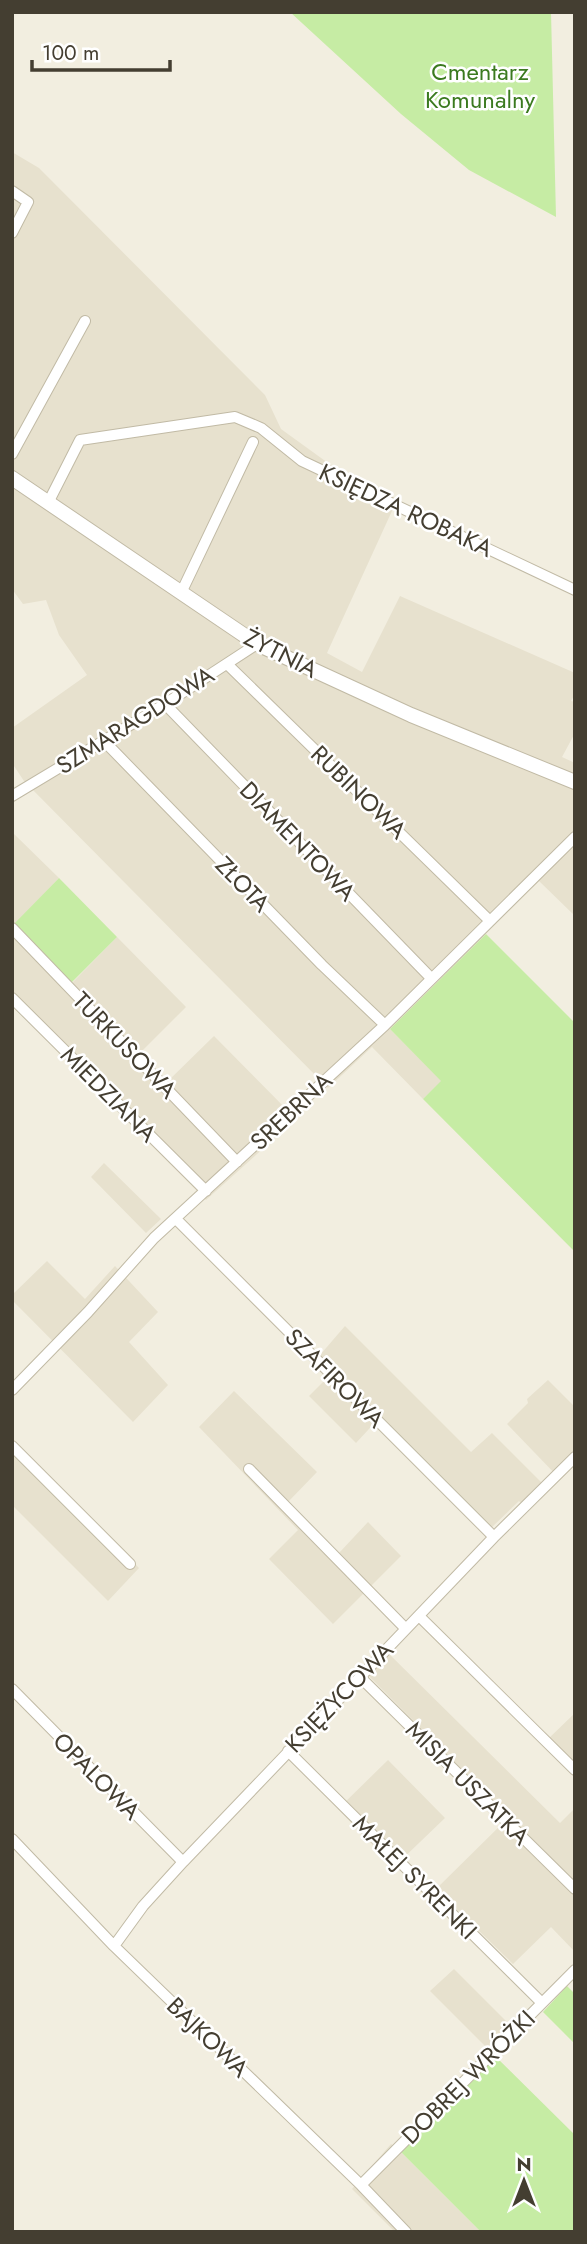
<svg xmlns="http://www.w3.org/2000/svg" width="587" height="2244" font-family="Jost,sans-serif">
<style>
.residential{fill:#e7e1ce}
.green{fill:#c6eca4}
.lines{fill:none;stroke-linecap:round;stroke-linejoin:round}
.minor-casing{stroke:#c1baa5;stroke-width:12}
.tertiary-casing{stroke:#c1baa5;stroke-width:16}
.minor{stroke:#fff;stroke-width:10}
.tertiary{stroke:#fff;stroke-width:14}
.labels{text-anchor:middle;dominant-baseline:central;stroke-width:5;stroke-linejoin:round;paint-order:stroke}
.park-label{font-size:24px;fill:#3b7a1f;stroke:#fff}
.street-label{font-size:24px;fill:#443e31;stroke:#fff}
</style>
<rect width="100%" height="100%" fill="#f2eee0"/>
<path class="residential" d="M 12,152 L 39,168 L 265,395 L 281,429 L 328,463 L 397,500 L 327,653 L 362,672 L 400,596 L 575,673 L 575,694 L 571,701 L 575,702 L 575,733 L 562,757 L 575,763 L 575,916 L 539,881 L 390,1029 L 442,1081 L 423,1099 L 372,1047 L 328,1088 L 24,781 L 12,763 L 12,728 L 87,675 L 59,635 L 46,600 L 23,604 L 12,589 Z
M 12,832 L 59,878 L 14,925 L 71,984 L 117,937 L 186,1007 L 139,1054 L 167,1082 L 214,1036 L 296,1119 L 206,1200 L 12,1005 Z
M 104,1163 L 161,1219 L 146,1233 L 91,1177 Z
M 47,1261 L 85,1299 L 115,1266 L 158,1312 L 129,1342 L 168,1385 L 133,1422 L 12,1300 L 12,1295 Z
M 345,1326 L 471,1452 L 492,1433 L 549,1490 L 528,1510 L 519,1501 L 490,1529 L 381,1416 L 356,1443 L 309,1396 L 335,1370 L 320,1355 Z
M 548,1380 L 575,1407 L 575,1465 L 560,1479 L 507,1424 L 528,1403 L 527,1399 Z
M 234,1391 L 317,1472 L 288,1502 L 339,1553 L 368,1522 L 401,1556 L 333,1624 L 269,1559 L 298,1530 L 199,1427 Z
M 12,1439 L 139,1568 L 108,1601 L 12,1505 Z
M 382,1647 L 560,1823 L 575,1808 L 575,1952 L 551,1927 L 513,1964 L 436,1889 L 509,1817 L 361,1668 Z
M 575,1713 L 575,1767 L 547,1740 Z
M 388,1760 L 445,1818 L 394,1867 L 338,1809 Z
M 454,1969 L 519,2034 L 496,2057 L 430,1991 Z
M 391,2144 L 399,2150 L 481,2232 L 395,2232 L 352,2189 Z"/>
<path class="green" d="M 290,12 L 551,12 L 556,217 L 469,170 L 401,114 Z
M 59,878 L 117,937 L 70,984 L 13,925 Z
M 486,934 L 575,1023 L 575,1252 L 423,1099 L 441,1081 L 390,1029 Z
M 567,1986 L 575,1994 L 575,2044 L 543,2012 Z
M 496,2057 L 575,2135 L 575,2232 L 481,2232 L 399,2150 Z"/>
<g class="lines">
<defs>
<path id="minor" d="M 12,191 L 28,202 L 12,233
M 12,454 L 85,321
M 48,503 L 80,440 L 235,417 L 261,428 L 302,461 L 575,590
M 181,593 L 253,442
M 227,664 L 490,921
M 165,704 L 431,978
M 104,741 L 322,965 L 385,1025
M 12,796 L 165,704 L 257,644
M 12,928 L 237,1162
M 12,998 L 206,1191
M 176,1219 L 494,1537
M 12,1390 L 88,1312 L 154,1238 L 385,1025 L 575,837
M 12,1446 L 130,1564
M 249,1469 L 406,1629
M 419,1616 L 575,1770
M 361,1678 L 575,1889
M 12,1689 L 183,1862
M 288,1751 L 542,2003
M 12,1839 L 114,1946 L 361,2185 L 406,2232
M 114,1946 L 143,1906 L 183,1862 L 494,1537 L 575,1457
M 361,2185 L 575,1970"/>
<path id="tertiary" d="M 12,478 L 257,644 L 411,715 L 575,782"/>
</defs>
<use href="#minor" class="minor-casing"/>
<use href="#tertiary" class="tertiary-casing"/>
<use href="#minor" class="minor"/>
<use href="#tertiary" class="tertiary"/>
</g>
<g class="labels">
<g class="park-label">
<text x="480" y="71">Cmentarz<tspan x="480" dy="28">Komunalny</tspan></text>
</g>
<g class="street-label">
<text transform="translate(406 510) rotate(25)">KSIĘDZA ROBAKA</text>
<text transform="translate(281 653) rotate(27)">ŻYTNIA</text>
<text transform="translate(135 720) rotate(-32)">SZMARAGDOWA</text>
<text transform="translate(359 792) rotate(44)">RUBINOWA</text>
<text transform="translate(298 841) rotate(46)">DIAMENTOWA</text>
<text transform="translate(243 884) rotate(46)">ZŁOTA</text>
<text transform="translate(125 1045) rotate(46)">TURKUSOWA</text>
<text transform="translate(109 1094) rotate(45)">MIEDZIANA</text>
<text transform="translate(291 1111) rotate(-43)">SREBRNA</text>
<text transform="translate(335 1378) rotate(45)">SZAFIROWA</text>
<text transform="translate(339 1697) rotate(-46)">KSIĘŻYCOWA</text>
<text transform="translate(97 1776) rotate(45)">OPALOWA</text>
<text transform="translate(468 1783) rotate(45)">MISIA USZATKA</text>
<text transform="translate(415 1877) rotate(45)">MAŁEJ SYRENKI</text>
<text transform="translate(208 2037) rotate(44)">BAJKOWA</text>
<text transform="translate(468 2077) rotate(-45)">DOBREJ WRÓŻKI</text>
</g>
</g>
<rect width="587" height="2244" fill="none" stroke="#443e31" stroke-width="28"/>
<g transform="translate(524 2181)" stroke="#ffffff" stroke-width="5" paint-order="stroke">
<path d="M0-5L12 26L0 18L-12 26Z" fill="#443e31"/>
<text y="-10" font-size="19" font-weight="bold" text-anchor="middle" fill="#443e31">N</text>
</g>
<path d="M32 60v10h138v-10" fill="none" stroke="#443e31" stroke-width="3.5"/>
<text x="42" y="60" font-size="21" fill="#443e31" stroke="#ffffff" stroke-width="5" paint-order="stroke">100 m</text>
</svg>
